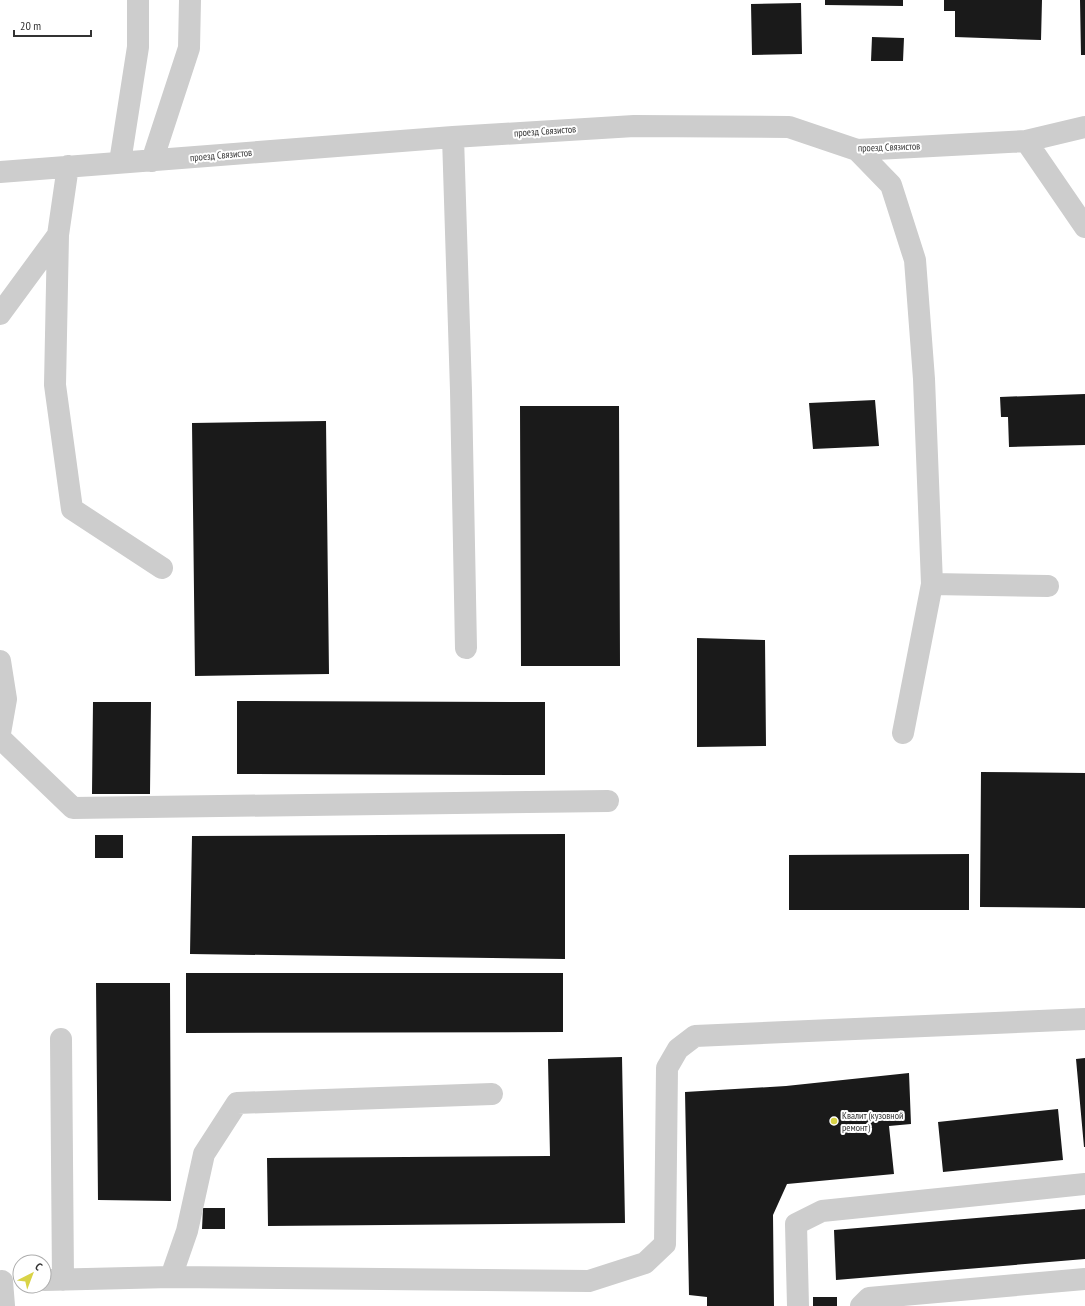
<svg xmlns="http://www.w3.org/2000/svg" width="1085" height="1306" font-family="'PT Sans Narrow',sans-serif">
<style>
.building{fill:#1a1a1a}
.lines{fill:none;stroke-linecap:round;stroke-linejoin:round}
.minor{stroke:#cdcdcd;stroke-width:22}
.poi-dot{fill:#d9d346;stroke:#fff;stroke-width:1.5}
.labels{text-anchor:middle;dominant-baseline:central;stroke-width:4;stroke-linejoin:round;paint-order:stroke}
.street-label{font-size:10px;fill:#333;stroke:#fff}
.poi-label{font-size:10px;fill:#333;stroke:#fff;text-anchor:start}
</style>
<rect width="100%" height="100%" fill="#fff"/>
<path class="building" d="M 825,0 L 903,0 L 903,6 L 825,5 Z
M 944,0 L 1042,0 L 1041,40 L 955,37 L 955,11 L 944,11 Z
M 1080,0 L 1085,0 L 1085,55 L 1081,55 Z
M 801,3 L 802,54 L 752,55 L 751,4 Z
M 872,37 L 904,38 L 903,61 L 871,61 Z
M 1085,394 L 1085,445 L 1009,447 L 1008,417 L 1001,417 L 1000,397 Z
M 875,400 L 879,446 L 813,449 L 809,403 Z
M 520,406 L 619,406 L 620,666 L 521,666 Z
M 326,421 L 329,674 L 195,676 L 192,423 Z
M 697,638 L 765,640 L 766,746 L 697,747 Z
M 237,701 L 545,702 L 545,775 L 237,774 Z
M 93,702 L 151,702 L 150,794 L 92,794 Z
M 981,772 L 1085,773 L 1085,908 L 980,907 Z
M 565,834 L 565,959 L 190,954 L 192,836 Z
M 95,835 L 123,835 L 123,858 L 95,858 Z
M 969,854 L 969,910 L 789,910 L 789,855 Z
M 186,973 L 563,973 L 563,1032 L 186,1033 Z
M 96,983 L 170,983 L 171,1201 L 98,1200 Z
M 622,1057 L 625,1223 L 268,1226 L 267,1158 L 550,1156 L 548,1059 Z
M 1085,1058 L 1085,1147 L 1084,1147 L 1076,1059 Z
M 909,1073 L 911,1124 L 889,1126 L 894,1174 L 787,1184 L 773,1215 L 774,1306 L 707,1306 L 707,1297 L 689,1295 L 685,1092 L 786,1086 Z
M 1058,1109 L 1063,1160 L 943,1172 L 938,1122 Z
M 203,1208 L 225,1208 L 225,1229 L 202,1229 Z
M 1085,1209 L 1085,1259 L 836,1280 L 834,1230 Z
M 813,1297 L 837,1297 L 837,1306 L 813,1306 Z"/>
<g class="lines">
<path class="minor" d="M 453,137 L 461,391 L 466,648
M 1026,141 L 1085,227
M 857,150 L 891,185 L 915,260 L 924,379 L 932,584 L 1048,586
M 152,161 L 189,48 L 190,0
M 120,162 L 138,47 L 138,0
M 68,166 L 58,235 L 55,385 L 72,509 L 162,568
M 0,172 L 453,137 L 634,126 L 789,127 L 857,150 L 1026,141 L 1085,127
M 0,314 L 58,235
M 0,661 L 6,699 L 0,733
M 903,733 L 932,584
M 0,738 L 73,808 L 608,801
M 61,1039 L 63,1280
M 171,1277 L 187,1231 L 204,1154 L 237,1103 L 492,1094
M 44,1280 L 171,1277 L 589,1281 L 645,1263 L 665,1244 L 667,1068 L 678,1049 L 695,1036 L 1085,1019
M 2,1281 L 4,1306
M 798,1306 L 796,1224 L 822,1211 L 1085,1184
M 861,1306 L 869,1298 L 1085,1279"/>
</g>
<circle class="poi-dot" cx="834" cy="1121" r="4"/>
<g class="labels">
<g class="street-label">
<text transform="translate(545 131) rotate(-4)">проезд Связистов</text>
<text transform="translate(889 147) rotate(-2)">проезд Связистов</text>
<text transform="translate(221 155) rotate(-5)">проезд Связистов</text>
</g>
<g class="poi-label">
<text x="842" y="1115">Квалит (кузовной<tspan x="842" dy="12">ремонт)</tspan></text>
</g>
</g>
<g transform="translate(32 1274) rotate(42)"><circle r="19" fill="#ffffff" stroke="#adadad"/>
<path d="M0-3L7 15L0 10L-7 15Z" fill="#d9d346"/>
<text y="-6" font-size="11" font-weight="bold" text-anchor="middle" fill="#333333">С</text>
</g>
<path d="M14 30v6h77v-6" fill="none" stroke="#333333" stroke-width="2"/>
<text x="20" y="30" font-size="12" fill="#333333" stroke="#ffffff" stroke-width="3" paint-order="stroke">20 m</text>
</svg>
